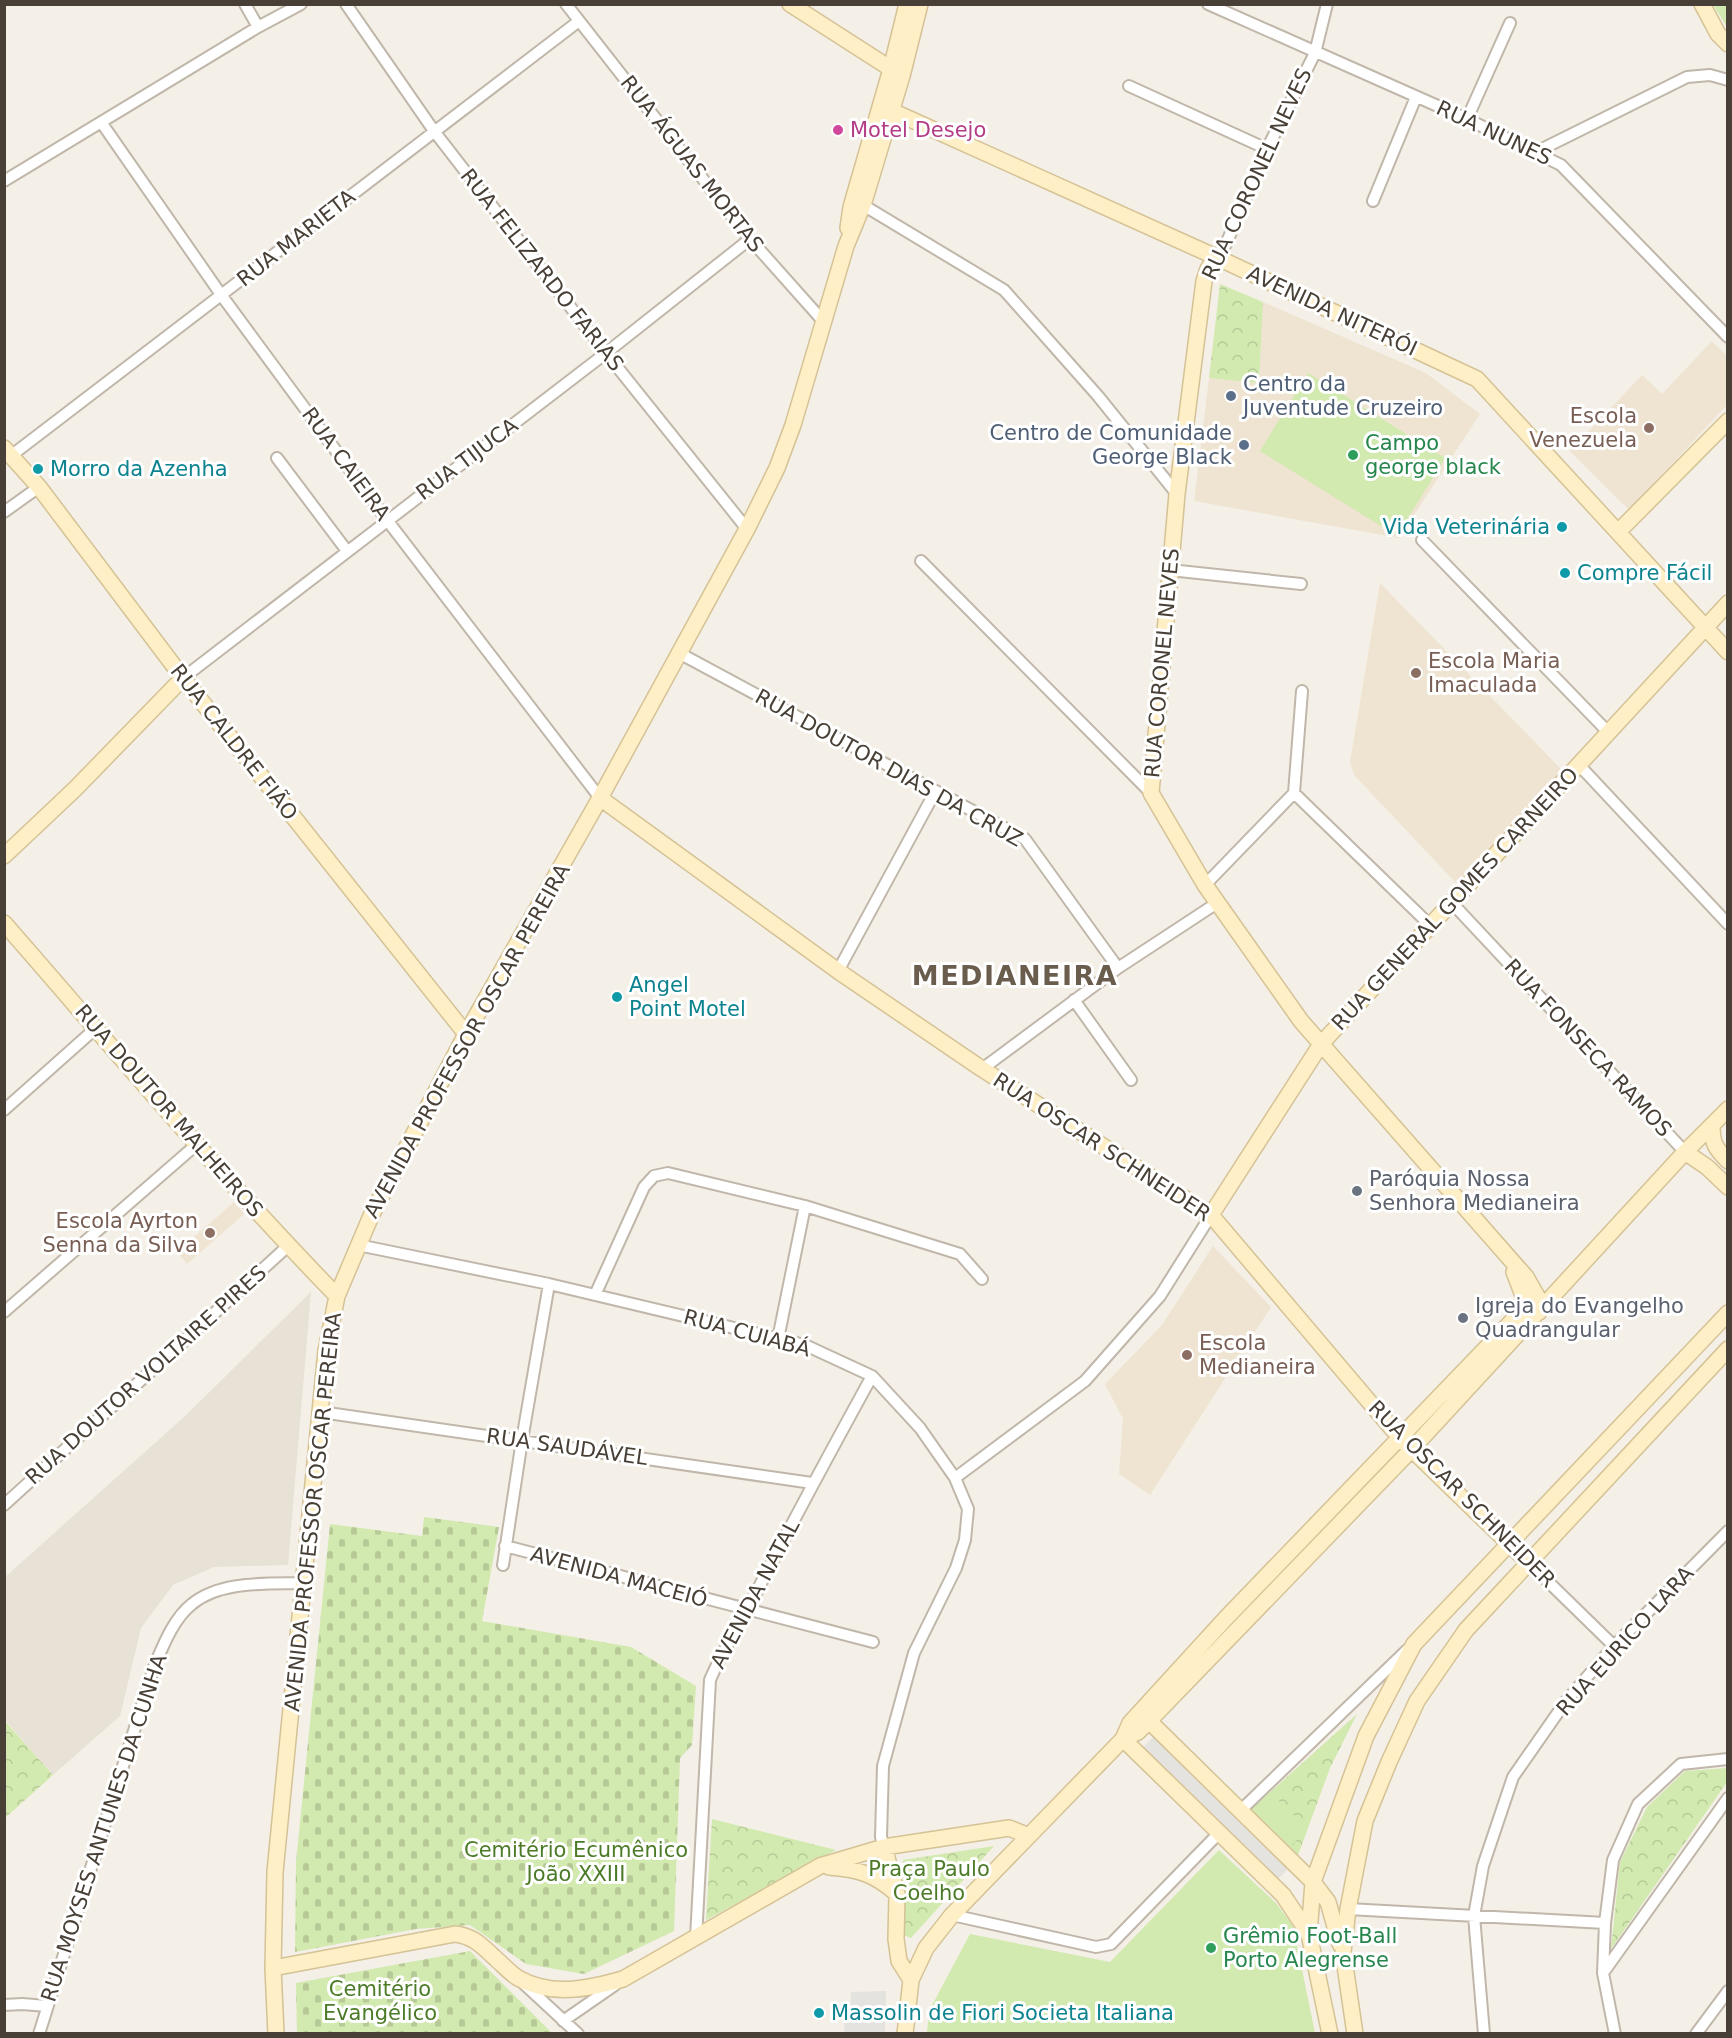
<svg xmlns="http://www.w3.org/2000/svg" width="1732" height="2038" font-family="'DejaVu Sans',sans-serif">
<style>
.residential{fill:#e8e1d5}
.education{fill:#eee4d1}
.grass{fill:url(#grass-tufts)}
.forest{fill:url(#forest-crowns)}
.cemetery{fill:url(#cemetery-stones)}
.pitch{fill:#d2e9af}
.parking{fill:#e5e3df}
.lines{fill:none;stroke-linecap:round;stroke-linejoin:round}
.street-casing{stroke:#c0b7aa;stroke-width:14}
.secondary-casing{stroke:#d5c296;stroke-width:18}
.street{stroke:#fff;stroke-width:10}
.secondary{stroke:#ffefc6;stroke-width:15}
.hotel-dot{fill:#d1479c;stroke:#fff;stroke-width:2}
.service-dot{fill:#5c6f8a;stroke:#fff;stroke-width:2}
.education-dot{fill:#8d6e63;stroke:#fff;stroke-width:2}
.leisure-dot{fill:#2e9e5b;stroke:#fff;stroke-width:2}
.culture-dot{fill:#0f9aa8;stroke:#fff;stroke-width:2}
.worship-dot{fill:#6b7280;stroke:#fff;stroke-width:2}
.labels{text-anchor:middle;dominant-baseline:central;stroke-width:6;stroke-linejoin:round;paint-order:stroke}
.hotel-label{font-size:21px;fill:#b23c85;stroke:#fff;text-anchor:start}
.street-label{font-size:21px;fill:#484036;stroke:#fff}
.service-label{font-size:21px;fill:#4e5e75;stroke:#fff;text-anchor:start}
.education-label{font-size:21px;fill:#785e54;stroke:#fff;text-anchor:end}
.leisure-label{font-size:21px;fill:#27864d;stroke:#fff;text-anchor:start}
.culture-label{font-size:21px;fill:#0d838f;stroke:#fff;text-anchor:start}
.worship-label{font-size:21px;fill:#5b616d;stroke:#fff;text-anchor:start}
.park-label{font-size:21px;fill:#4b7b27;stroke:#fff}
.district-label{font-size:27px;font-weight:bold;letter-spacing:1.5px;fill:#6b5d4d;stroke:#fff}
</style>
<defs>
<pattern id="grass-tufts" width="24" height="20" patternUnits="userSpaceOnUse" patternTransform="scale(1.5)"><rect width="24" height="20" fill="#d2e9af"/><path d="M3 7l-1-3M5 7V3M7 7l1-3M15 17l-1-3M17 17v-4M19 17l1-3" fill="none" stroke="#b6c997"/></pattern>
<pattern id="forest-crowns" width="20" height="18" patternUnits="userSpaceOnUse" patternTransform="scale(1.5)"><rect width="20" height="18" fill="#d2e9af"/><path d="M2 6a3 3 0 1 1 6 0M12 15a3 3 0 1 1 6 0" fill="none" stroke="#b6c997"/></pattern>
<pattern id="cemetery-stones" width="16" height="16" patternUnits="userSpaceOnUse" patternTransform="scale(1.5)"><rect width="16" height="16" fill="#d2e9af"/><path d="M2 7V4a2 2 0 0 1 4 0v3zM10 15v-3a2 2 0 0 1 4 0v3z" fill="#b6c997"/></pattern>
</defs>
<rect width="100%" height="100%" fill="#f4f0e7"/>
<path class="residential" d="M 311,1292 L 288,1565 L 214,1567 L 173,1585 L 141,1628 L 120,1716 L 53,1775 L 5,1720 L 4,1578 L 184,1417 Z"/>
<path class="education" d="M 1263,302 L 1426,373 L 1480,414 L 1399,538 L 1194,501 L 1209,378 L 1259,383 Z
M 1712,341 L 1727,356 L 1727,405 L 1629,510 L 1570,451 L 1642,375 L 1662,394 Z
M 1380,583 L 1562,770 L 1458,885 L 1354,775 L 1350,762 Z
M 234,1202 L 244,1214 L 187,1264 L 177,1252 Z
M 1213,1246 L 1271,1307 L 1150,1495 L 1119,1474 L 1123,1419 L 1105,1384 L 1162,1325 Z"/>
<path class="grass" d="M 1714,5 L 1727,5 L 1727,27 L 1715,8 Z"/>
<path class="forest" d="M 1220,284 L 1263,302 L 1259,383 L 1209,378 Z
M 1357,1714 L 1330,1768 L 1297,1858 L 1249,1811 Z
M 4,1720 L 53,1775 L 5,1818 L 4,1818 Z
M 1727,1768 L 1727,1782 L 1611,1949 L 1620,1862 L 1647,1807 L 1685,1771 Z
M 712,1819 L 836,1850 L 706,1920 Z
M 994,1846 L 911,1938 L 904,1935 L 903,1860 Z"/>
<path class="cemetery" d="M 424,1517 L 499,1527 L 482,1621 L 631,1647 L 696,1686 L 692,1745 L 680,1758 L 674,1931 L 584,1974 L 526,1964 L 470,1925 L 416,1929 L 295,1952 L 296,1862 L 330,1524 L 422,1536 Z
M 470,1951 L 552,2033 L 297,2033 L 296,1983 Z"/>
<path class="pitch" d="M 1308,373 L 1445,458 L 1397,536 L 1260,451 Z
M 1272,1794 L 1308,1829 L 1288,1849 L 1252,1814 Z
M 1219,1850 L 1276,1903 L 1293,1926 L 1315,2033 L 927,2033 L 929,2011 L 970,1934 L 1110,1962 Z"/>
<path class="parking" d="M 1154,1736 L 1289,1868 L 1278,1879 L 1143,1747 Z
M 886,1991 L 885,2033 L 844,2033 L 845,2011 L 850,2011 L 851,1992 Z"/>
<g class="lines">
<defs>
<path id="street" d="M 245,4 L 258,27
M 346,4 L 434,131 L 606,353 L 747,529
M 566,4 L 750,239 L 823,321
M 1208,4 L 1467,119 L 1561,165 L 1728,337
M 1129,86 L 1267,149
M 1467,119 L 1510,23
M 101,122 L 222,296 L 387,520 L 600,798
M 1536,152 L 1687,77 L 1710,75 L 1728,80
M 4,181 L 258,27 L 301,4
M 1373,201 L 1416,97
M 863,205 L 1004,290 L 1098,396 L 1177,494
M 1216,257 L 1226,244 L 1267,149 L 1315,53 L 1327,4
M 12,455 L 579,21
M 277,458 L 347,551
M 4,512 L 39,487
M 1422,540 L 1608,732
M 921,561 L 1151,793
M 1170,570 L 1301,584
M 679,653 L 1025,839 L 1118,968
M 183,678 L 606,353 L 750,239
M 1579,765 L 1728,924
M 1294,793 L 1431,926
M 1205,885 L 1294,793 L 1302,691
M 1453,904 L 1685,1152
M 838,971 L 935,792
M 1074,1000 L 1131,1080
M 982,1069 L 1118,968 L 1217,903
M 4,1110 L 96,1028
M 358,1245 L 549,1284 L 805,1345 L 872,1376 L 920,1428 L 955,1478 L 968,1509 L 965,1540 L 956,1568 L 914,1653 L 883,1766 L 881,1837 L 884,1847
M 595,1295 L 644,1187 L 654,1176 L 668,1173 L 805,1206 L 960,1254 L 982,1279
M 4,1312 L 196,1145
M 778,1339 L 805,1206
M 321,1412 L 812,1483
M 955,1478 L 1085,1381 L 1160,1296 L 1211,1215
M 4,1505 L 288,1246
M 505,1546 L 873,1642
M 1528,1562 L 1614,1646
M 503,1565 L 522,1440 L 549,1284
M 1241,1810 L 1407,1650
M 1348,1909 L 1605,1923
M 952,1915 L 1096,1947 L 1111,1944 L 1220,1832
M 696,1938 L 710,1680 C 723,1649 742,1620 757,1591 C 794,1519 833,1447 872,1376
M 1603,1973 L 1728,1798
M 522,1982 L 578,2034
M 4,2005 L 22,2004 L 47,2006
M 563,2021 L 615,1985
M 39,2034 L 154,1667 C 163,1646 173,1619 192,1604 C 221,1580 269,1584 304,1583
M 1484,2034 L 1474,1916 L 1483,1866 L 1513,1777 L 1566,1701 L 1614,1646 L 1728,1531
M 1615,2034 L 1603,1973 L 1605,1923 L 1613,1860 L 1638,1804 L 1681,1764 L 1728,1759
M 1696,2034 L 1728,1991"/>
<path id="secondary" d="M 790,4 L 899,74
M 1702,4 L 1718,34 L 1728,44
M 881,106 L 1216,257 L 1477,379 L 1728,652
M 848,228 L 851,207 L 891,69 L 907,4
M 1216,257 L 1208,269 L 1204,281 L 1177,494 L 1151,793 L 1205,885 L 1301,1021 L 1526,1277 L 1538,1298 L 1539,1312
M 4,448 L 39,487 L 183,678 L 466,1034
M 1618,532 L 1728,421
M 600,798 L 838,971 L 982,1069 L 1211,1215 L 1400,1438 L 1528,1562
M 4,856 L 75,789 L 183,678
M 4,923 C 114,1049 221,1177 337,1296
M 1712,1125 C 1712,1143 1715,1148 1728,1161
M 1685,1152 L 1707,1167 L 1728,1187
M 1211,1215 L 1321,1044 L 1728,603
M 1149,1721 L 1313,1882 L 1328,1902 L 1340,1944
M 1123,1739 L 1130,1723 L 1226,1618 L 1520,1313 L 1524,1298 L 1514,1272
M 1123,1739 L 1283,1895 L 1309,1934
M 884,1847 L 897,1894 L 896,1939 L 899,1961 L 911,1980
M 829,1867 C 858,1869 875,1874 897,1894
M 273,1968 L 455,1934 C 473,1936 481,1945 494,1957 C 502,1964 510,1973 518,1978 C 552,1997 588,1989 623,1979 L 820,1866 L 884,1847 L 1009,1828 L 1029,1836
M 276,2034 L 273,1968 L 275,1872 L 326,1351 L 337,1296 L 371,1216 L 466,1034 L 600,798 L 747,529 L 777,468 L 793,425 L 846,246 L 863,205 L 902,76 L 920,4
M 905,2034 L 911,1980 L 926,1948 L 952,1915 L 1123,1739 L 1138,1732 L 1149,1721 L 1411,1450 L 1685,1152 L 1728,1109
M 1330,2034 L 1309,1934 L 1313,1882 L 1366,1736 L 1414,1644 L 1728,1313
M 1355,2034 L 1343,1952 L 1348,1909 L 1365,1821 L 1389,1762 L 1417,1701 L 1466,1630 L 1728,1349"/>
</defs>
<use href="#street" class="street-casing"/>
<use href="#secondary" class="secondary-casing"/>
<use href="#street" class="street"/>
<use href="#secondary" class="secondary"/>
</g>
<circle class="hotel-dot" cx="838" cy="130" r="6"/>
<g class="service-dot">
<circle cx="1231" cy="396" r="6"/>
<circle cx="1244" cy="445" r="6"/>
</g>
<g class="education-dot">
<circle cx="1649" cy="428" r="6"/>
<circle cx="1416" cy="673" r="6"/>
<circle cx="210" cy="1233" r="6"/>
<circle cx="1187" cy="1355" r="6"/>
</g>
<g class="leisure-dot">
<circle cx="1353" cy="455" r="6"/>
<circle cx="1211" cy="1948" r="6"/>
</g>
<g class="culture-dot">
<circle cx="38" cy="469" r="6"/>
<circle cx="1562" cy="527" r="6"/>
<circle cx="1565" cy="573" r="6"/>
<circle cx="617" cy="997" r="6"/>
<circle cx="819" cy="2013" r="6"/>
</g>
<g class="worship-dot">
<circle cx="1357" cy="1191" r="6"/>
<circle cx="1463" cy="1318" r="6"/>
</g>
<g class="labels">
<g class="hotel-label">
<text x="850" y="130">Motel Desejo</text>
</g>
<g class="street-label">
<text transform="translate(1494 133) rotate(25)">RUA NUNES</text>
<text transform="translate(692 164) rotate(52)">RUA ÁGUAS MORTAS</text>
<text transform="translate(1257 174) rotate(-65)">RUA CORONEL NEVES</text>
<text transform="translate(296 238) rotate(-38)">RUA MARIETA</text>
<text transform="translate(542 270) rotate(52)">RUA FELIZARDO FARIAS</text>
<text transform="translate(1332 311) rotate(25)">AVENIDA NITERÓI</text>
<text transform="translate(467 459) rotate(-37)">RUA TIJUCA</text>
<text transform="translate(346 464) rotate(54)">RUA CAIEIRA</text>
<text transform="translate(1162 663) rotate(-85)">RUA CORONEL NEVES</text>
<text transform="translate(234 742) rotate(52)">RUA CALDRE FIÃO</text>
<text transform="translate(889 768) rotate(29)">RUA DOUTOR DIAS DA CRUZ</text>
<text transform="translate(1455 899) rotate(-47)">RUA GENERAL GOMES CARNEIRO</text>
<text transform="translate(467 1041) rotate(-61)">AVENIDA PROFESSOR OSCAR PEREIRA</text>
<text transform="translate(1588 1048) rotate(47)">RUA FONSECA RAMOS</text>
<text transform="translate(169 1111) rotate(49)">RUA DOUTOR MALHEIROS</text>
<text transform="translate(1102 1147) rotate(33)">RUA OSCAR SCHNEIDER</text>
<text transform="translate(747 1333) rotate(15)">RUA CUIABÁ</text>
<text transform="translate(146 1375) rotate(-42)">RUA DOUTOR VOLTAIRE PIRES</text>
<text transform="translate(567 1447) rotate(8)">RUA SAUDÁVEL</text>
<text transform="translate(1462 1494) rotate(45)">RUA OSCAR SCHNEIDER</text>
<text transform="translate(313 1512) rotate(-84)">AVENIDA PROFESSOR OSCAR PEREIRA</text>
<text transform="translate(619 1577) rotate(15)">AVENIDA MACEIÓ</text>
<text transform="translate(755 1594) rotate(-62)">AVENIDA NATAL</text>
<text transform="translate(1625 1641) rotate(-48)">RUA EURICO LARA</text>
<text transform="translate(104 1828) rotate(-72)">RUA MOYSES ANTUNES DA CUNHA</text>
</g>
<g class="service-label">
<text x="1243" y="384">Centro da<tspan x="1243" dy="24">Juventude Cruzeiro</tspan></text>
<text x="1232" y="433" text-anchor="end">Centro de Comunidade<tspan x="1232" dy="24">George Black</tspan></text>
</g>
<g class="education-label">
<text x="1637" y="416">Escola<tspan x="1637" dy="24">Venezuela</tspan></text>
<text x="1428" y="661" text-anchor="start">Escola Maria<tspan x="1428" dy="24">Imaculada</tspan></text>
<text x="198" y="1221">Escola Ayrton<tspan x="198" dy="24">Senna da Silva</tspan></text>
<text x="1199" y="1343" text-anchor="start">Escola<tspan x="1199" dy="24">Medianeira</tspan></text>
</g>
<g class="leisure-label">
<text x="1365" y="443">Campo<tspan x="1365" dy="24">george black</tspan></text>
<text x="1223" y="1936">Grêmio Foot-Ball<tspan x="1223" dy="24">Porto Alegrense</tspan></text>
</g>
<g class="culture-label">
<text x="50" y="469">Morro da Azenha</text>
<text x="1550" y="527" text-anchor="end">Vida Veterinária</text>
<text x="1577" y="573">Compre Fácil</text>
<text x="629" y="985">Angel<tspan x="629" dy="24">Point Motel</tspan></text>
<text x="831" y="2013">Massolin de Fiori Societa Italiana</text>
</g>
<g class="worship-label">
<text x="1369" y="1179">Paróquia Nossa<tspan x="1369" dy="24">Senhora Medianeira</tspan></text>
<text x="1475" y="1306">Igreja do Evangelho<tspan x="1475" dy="24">Quadrangular</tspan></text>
</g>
<g class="park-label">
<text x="576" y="1850">Cemitério Ecumênico<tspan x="576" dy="24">João XXIII</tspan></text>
<text x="929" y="1869">Praça Paulo<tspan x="929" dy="24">Coelho</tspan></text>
<text x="380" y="1989">Cemitério<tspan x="380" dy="24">Evangélico</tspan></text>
</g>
<g class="district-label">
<text x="1015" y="975">MEDIANEIRA</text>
</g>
</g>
<rect width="1732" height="2038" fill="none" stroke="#484036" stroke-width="12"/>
</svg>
